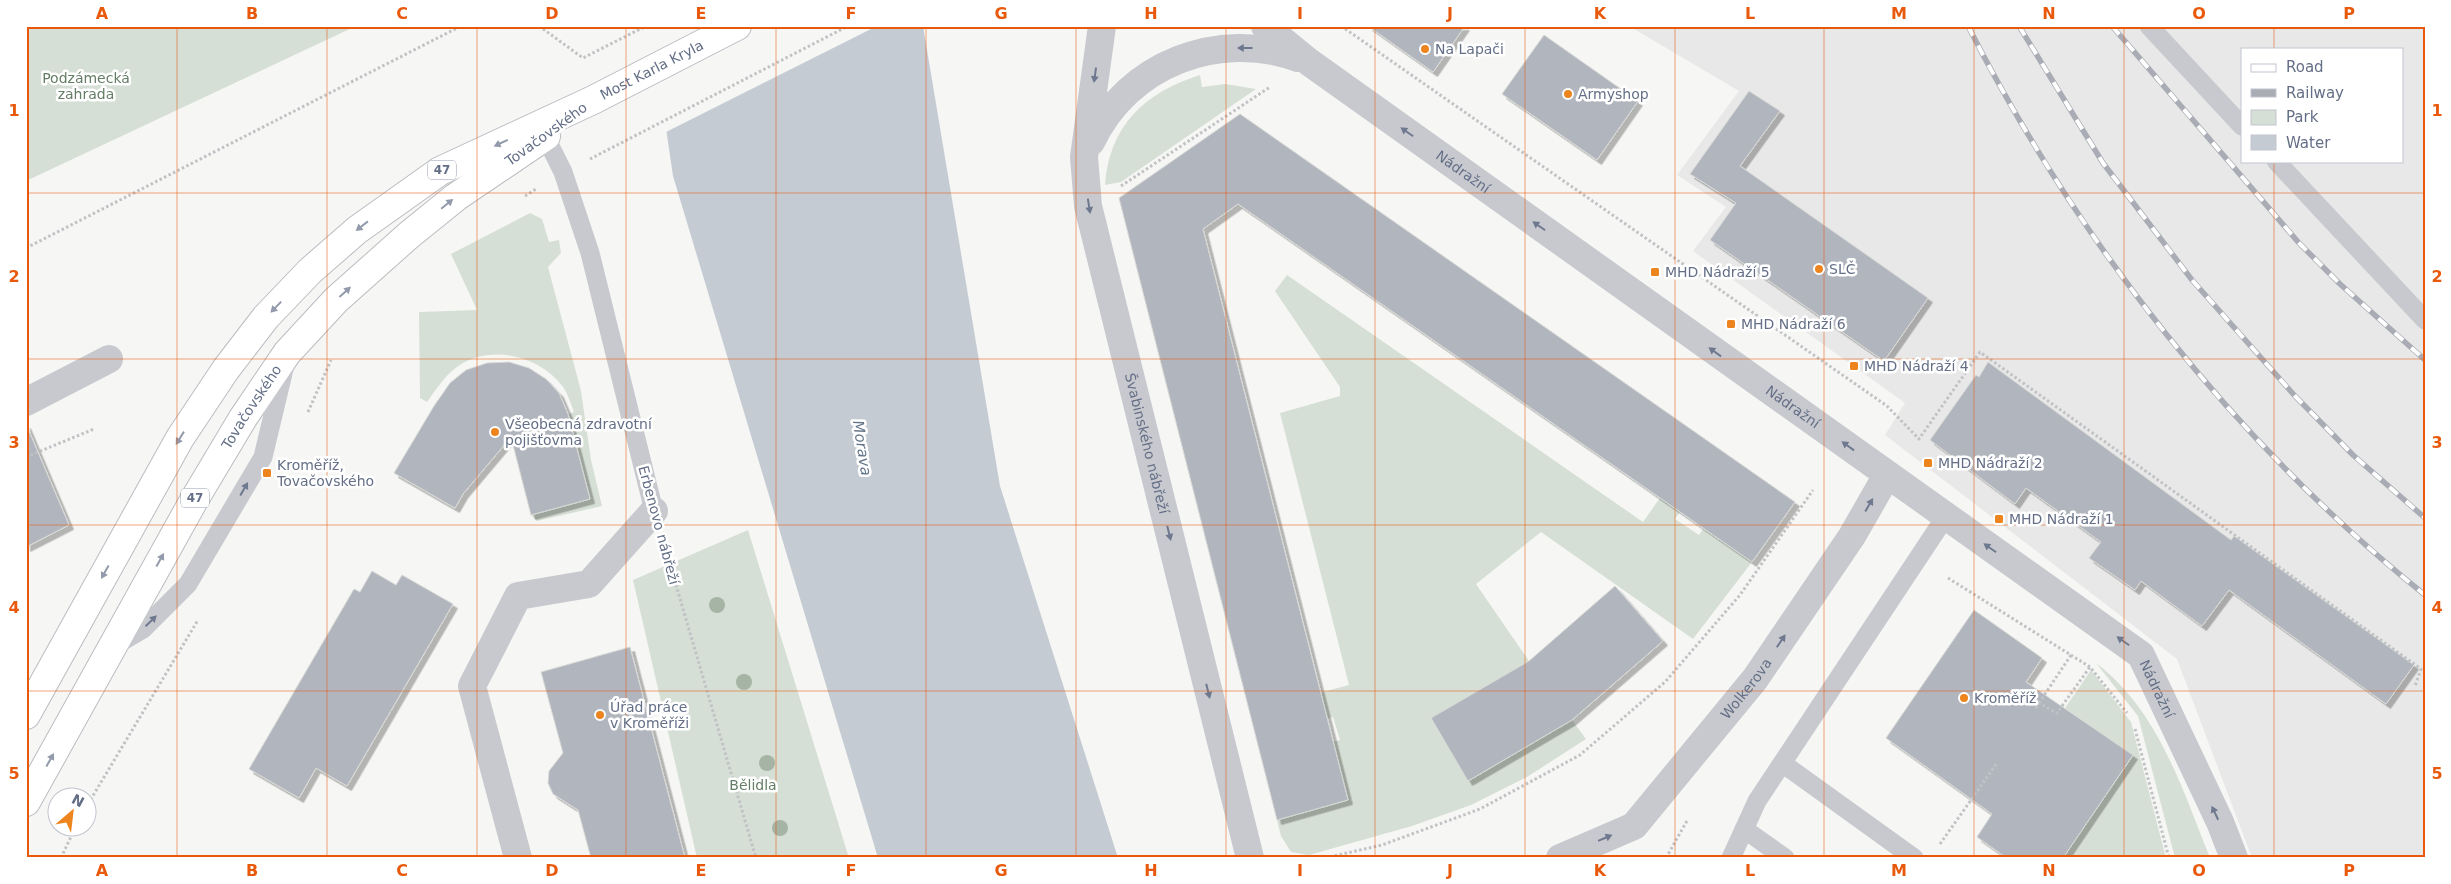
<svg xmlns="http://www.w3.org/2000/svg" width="2451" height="884" font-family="'DejaVu Sans',sans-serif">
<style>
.built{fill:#e7e8e7;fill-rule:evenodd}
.green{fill:#d6dfd5}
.water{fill:#c5cbd3}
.pier{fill:#f6f7f4}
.building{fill:#b1b6be;stroke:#d8d9d6;filter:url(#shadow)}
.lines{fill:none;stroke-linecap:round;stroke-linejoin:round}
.primary-casing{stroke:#babcc2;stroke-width:30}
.path{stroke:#c0c2c5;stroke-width:3;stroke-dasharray:2.5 2.5;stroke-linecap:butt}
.lane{stroke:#c7c9ce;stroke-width:19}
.street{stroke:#c7c9ce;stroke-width:28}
.primary{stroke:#fff;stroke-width:28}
.rail-casing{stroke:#a9acb4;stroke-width:5.5}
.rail{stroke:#fff;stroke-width:4;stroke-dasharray:11;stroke-linecap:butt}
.tree{fill:#a6b4a5}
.oneway{fill:#6e788e}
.oneway2{fill:#929aab}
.grid{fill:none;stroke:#e8590c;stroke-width:1;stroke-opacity:0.55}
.poi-dot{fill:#ed841e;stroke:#fff;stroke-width:2}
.labels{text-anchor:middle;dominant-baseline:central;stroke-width:5;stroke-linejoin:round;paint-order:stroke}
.shield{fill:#fff;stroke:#929aab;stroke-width:1}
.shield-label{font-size:12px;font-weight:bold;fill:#646f87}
.poi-label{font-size:14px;fill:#646f87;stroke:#fff;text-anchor:start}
.street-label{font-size:14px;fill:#646f87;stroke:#fff}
.park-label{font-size:14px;fill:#647d65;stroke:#fff}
.water-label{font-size:15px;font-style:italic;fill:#65768a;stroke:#fff}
.neatline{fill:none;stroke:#e8590c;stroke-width:2}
.grid-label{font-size:16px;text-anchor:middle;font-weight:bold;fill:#e8590c}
</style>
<defs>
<filter id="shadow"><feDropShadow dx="4.5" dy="4.5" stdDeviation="0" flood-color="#0004"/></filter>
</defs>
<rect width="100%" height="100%" fill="#f6f7f4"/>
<path class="built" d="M 1629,26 L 2425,26 L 2425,858 L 2252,858 L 2177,659 L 1885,435 L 1905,403 L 1693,251 L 1726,207 L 1677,175 L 1739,91 ZM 2242,49 L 2402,49 L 2402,161 L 2242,161 Z"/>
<path class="green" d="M 26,26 L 356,26 L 26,181 Z
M 1200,75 L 1202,87 L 1225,84 L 1256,89 L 1121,182 L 1105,185 C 1109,126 1145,92 1200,75 Z
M 530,213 L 542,219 L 549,242 L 559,240 L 561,253 L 548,267 L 581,391 L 591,460 L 602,506 L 537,521 L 531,515 L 590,499 L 568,414 L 574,412 C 571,404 568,394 563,387 C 541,357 496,345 463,363 C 447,372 437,388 427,402 L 420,398 L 419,312 L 477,310 L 451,254 Z
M 1287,275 L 1643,522 L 1660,498 L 1680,512 L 1675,519 L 1699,535 L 1703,529 L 1752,562 L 1693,639 L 1541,532 L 1476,584 L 1529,661 L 1431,719 L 1469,781 L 1572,720 L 1586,739 L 1527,777 L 1471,805 L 1412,826 L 1309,855 L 1291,852 L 1281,836 L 1277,820 L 1347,800 L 1332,742 L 1340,740 L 1333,717 L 1326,719 L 1319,693 L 1349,685 L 1280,413 L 1340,396 L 1340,387 L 1275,291 Z
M 748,530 L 849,858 L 697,858 L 633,580 Z
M 2096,663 C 2158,710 2182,788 2210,858 L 2175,858 L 2138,716 Z
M 2091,670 L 2131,722 L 2166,858 L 2063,858 L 2133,756 L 2065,708 Z"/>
<path class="water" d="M 651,26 L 923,26 L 1000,486 L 1118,858 L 878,858 L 673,176 Z"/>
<path class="pier" d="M 649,26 L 877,26 L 664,133 Z"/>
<path class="building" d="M 1368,26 L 1465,26 L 1433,72 Z
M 1544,35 L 1638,101 L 1597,160 L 1502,94 Z
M 1749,91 L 1780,111 L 1740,166 L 1928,298 L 1884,361 L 1710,240 L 1736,203 L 1690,174 Z
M 1240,114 L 1795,502 L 1752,562 L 1238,204 L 1203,229 L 1348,800 L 1277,820 L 1119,198 Z
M 509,362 L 529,368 L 546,379 L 559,393 L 568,414 L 590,499 L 531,515 L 511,437 L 463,494 L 455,508 L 394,473 L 434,406 L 450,383 L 466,370 L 487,363 Z
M 1988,362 L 2231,540 L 2234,536 L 2414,665 L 2386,704 L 2229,590 L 2202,626 L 2141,581 L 2135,590 L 2089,558 L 2101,542 L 2026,488 L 2015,504 L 1930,440 L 1976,375 L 1979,377 Z
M 26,424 L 69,525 L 26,547 Z
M 372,571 L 396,585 L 402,575 L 453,604 L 347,786 L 316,768 L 299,798 L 249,769 L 354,589 L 360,592 Z
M 1615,586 L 1663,641 L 1572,720 L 1468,781 L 1431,718 L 1529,661 Z
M 1974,610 L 2042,658 L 2026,682 L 2133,755 L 2063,858 L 2007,858 L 1977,837 L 1992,814 L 1886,738 Z
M 630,647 L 685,858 L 591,858 L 578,810 L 553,794 L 548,783 L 549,771 L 563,753 L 541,672 Z"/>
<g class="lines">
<defs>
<g id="primary">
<path id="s4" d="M 26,715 L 180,438 L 226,369 L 266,317 L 310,271 L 357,230 L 440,171 L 593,100 L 737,26"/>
<path id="s5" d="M 26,802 L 194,500 L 243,418 L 287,353 L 336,300 L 409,235 L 456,197 L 546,136"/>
</g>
</defs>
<use href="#primary" class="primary-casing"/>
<path class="path" d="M 539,26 L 583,58 L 646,26
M 1341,26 L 1887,406 L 1919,439 L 1980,352 L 2421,669 L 2415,686
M 590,159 L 848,26
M 1121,186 L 1270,87
M 525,196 L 536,189
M 26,248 L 461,26
M 308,412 L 331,360
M 26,457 L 94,429
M 666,551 L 756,858
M 1948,578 L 2090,667 L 2127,713
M 2039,703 L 2071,655
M 2036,708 L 2039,703 L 2057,713 L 2090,667
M 2135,729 L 2169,858
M 88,804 L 198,620
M 1940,844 L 1997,763
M 61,858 L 76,826
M 1325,858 L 1382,845 L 1480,809 L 1580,755 L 1665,682 L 1740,595 L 1813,490
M 1666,858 L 1688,819"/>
<path class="lane" d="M 2149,26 L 2242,126
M 545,136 L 563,172 L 590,253 L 654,511
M 2276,161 L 2425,320
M 114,646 L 143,629 L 188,584 L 263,457 L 285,365
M 1782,763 L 1914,858
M 1744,829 L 1785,858
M 1731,858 L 1757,801 L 1946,516"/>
<g class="street">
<path id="s1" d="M 1102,26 L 1084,157 L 1088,206 L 1250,858"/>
<path id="s2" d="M 1265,26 L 1309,62 L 2141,655 L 2220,822 L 2234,858"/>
<path d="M 1091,142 C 1127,64 1219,29 1298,58"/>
<path d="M 26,402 L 109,359"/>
<path d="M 518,858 L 472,686 L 518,596 L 589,584 L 654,511"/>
<path id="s3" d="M 1560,858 L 1634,826 L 1755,679 L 1852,536 L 1887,475"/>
</g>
<use href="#primary" class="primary"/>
<defs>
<path id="rail" d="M 1968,26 C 2078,242 2235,443 2425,595
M 2019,26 L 2103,163 L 2192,280 L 2295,396 L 2353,455 L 2425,518
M 2112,26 L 2299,243 L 2340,284 L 2425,360"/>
</defs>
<use href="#rail" class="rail-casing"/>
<use href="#rail" class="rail"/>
</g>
<g class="tree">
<circle cx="717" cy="605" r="8"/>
<circle cx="744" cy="682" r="8"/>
<circle cx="767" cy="763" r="8"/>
<circle cx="780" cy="828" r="8"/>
</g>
<defs><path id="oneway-solid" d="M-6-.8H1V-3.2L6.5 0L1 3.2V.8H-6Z" transform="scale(1.25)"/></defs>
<g class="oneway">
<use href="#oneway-solid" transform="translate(1245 48) rotate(-180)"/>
<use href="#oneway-solid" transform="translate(1095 75) rotate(98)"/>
<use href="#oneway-solid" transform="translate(1407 132) rotate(-145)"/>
<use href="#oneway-solid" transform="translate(1089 206) rotate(81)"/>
<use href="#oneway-solid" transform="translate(1539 226) rotate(-145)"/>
<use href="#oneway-solid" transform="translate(1715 352) rotate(-144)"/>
<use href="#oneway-solid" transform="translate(1848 446) rotate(-144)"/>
<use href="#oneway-solid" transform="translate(244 489) rotate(-60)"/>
<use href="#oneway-solid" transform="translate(1869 505) rotate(-60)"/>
<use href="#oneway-solid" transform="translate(1169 533) rotate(76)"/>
<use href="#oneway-solid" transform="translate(1990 548) rotate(-145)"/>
<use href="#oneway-solid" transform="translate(151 621) rotate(-44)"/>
<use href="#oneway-solid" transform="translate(1781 641) rotate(-56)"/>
<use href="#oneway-solid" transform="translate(2123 641) rotate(-145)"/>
<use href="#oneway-solid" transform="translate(1208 691) rotate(76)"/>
<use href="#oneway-solid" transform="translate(2215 813) rotate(-115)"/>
<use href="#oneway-solid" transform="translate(1605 838) rotate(-23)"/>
</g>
<g class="oneway2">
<use href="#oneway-solid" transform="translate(501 143) rotate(155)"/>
<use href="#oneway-solid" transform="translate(447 204) rotate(-39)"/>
<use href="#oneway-solid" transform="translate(362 226) rotate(142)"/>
<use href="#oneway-solid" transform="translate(345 292) rotate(-42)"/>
<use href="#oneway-solid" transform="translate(276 307) rotate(134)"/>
<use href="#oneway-solid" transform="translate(180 438) rotate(122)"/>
<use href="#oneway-solid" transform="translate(160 560) rotate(-61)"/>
<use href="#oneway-solid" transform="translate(105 572) rotate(119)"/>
<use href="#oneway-solid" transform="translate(50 760) rotate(-61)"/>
</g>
<path class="grid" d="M 177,26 L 177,858M 327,26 L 327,858M 477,26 L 477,858M 626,26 L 626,858M 776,26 L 776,858M 926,26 L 926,858M 1076,26 L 1076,858M 1226,26 L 1226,858M 1375,26 L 1375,858M 1525,26 L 1525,858M 1675,26 L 1675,858M 1824,26 L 1824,858M 1974,26 L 1974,858M 2124,26 L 2124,858M 2274,26 L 2274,49M 2274,161 L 2274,858M 26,193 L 2425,193M 26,359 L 2425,359M 26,525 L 2425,525M 26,691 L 2425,691"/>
<g class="poi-dot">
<circle cx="1425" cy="49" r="5"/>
<circle cx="1568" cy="94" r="5"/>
<circle cx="1819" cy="269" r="5"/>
<rect x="1650" y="267" width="10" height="10" rx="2.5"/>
<rect x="1726" y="319" width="10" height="10" rx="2.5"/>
<rect x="1849" y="361" width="10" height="10" rx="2.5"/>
<circle cx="495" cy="432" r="5"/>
<rect x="1923" y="458" width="10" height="10" rx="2.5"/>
<rect x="262" y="468" width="10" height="10" rx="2.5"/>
<rect x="1994" y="514" width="10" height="10" rx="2.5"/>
<circle cx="1964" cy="698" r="5"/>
<circle cx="600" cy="715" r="5"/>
</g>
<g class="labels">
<g class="shield">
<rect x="428" y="160.5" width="28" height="19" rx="4"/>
<rect x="181" y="488.5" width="28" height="19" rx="4"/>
</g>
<g class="shield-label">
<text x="442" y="170">47</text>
<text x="195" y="498">47</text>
</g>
<g class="poi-label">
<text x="1435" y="49">Na Lapači</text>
<text x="1578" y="94">Armyshop</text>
<text x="1829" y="269">SLČ</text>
<text x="1665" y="272">MHD Nádraží 5</text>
<text x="1741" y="324">MHD Nádraží 6</text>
<text x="1864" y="366">MHD Nádraží 4</text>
<text x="505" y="424">Všeobecná zdravotní<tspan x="505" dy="16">pojišťovma</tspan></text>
<text x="1938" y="463">MHD Nádraží 2</text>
<text x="277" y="465">Kroměříž,<tspan x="277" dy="16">Tovačovského</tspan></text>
<text x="2009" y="519">MHD Nádraží 1</text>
<text x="1974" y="698">Kroměříž</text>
<text x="610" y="707">Úřad práce<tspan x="610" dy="16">v Kroměříži</tspan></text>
</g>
<g class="street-label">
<text stroke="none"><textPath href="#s4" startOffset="928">Most Karla Kryla</textPath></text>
<text transform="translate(546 134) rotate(-36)">Tovačovského</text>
<text stroke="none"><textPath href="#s2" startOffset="246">Nádražní</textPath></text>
<text stroke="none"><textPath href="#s5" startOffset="455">Tovačovského</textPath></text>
<text stroke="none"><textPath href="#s2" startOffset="651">Nádražní</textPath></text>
<text stroke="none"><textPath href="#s1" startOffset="426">Švabinského nábřeží</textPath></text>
<text transform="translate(659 525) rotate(75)">Erbenovo nábřeží</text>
<text stroke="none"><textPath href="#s3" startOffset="258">Wolkerova</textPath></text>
<text stroke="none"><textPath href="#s2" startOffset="1116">Nádražní</textPath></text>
</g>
<g class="park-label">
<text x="86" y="78">Podzámecká<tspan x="86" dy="16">zahrada</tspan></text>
<text x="753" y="785">Bělidla</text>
</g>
<g class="water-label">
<text transform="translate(862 448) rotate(81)">Morava</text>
</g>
</g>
<rect width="2451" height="884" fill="none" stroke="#ffffff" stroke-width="55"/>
<rect x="2241" y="48" width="162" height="115" fill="#ffffff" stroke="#c1c5cf"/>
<rect x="2251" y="64" width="25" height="8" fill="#ffffff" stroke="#c1c5cf"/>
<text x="2286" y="72" font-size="15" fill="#646f87">Road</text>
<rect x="2251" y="89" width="25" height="8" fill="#a9acb4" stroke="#c1c5cf"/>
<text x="2286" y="98" font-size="15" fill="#646f87">Railway</text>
<rect x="2251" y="110" width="25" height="15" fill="#d6dfd5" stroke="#c1c5cf"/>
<text x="2286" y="122" font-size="15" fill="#646f87">Park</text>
<rect x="2251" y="135" width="25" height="15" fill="#c5cbd3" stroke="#c1c5cf"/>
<text x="2286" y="148" font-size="15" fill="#646f87">Water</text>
<g transform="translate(72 812) rotate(28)"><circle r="24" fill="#ffffff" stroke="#c1c5cf"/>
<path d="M0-4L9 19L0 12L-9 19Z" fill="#ed841e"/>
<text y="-8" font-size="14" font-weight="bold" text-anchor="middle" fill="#646f87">N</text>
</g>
<rect x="28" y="28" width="2396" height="828" class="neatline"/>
<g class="grid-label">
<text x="102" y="19">A</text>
<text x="252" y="19">B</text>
<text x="402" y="19">C</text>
<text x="552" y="19">D</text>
<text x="701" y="19">E</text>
<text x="851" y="19">F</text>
<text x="1001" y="19">G</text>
<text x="1151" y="19">H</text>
<text x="1300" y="19">I</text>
<text x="1450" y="19">J</text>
<text x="1600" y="19">K</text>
<text x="1750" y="19">L</text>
<text x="1899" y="19">M</text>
<text x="2049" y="19">N</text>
<text x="2199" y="19">O</text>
<text x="2349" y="19">P</text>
<text x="14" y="116">1</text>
<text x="2437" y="116">1</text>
<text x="14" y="282">2</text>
<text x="2437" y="282">2</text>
<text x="14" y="448">3</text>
<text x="2437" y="448">3</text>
<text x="14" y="613">4</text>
<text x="2437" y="613">4</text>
<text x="14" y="779">5</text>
<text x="2437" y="779">5</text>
<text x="102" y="876">A</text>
<text x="252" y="876">B</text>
<text x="402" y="876">C</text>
<text x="552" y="876">D</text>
<text x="701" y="876">E</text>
<text x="851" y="876">F</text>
<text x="1001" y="876">G</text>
<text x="1151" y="876">H</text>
<text x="1300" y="876">I</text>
<text x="1450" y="876">J</text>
<text x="1600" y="876">K</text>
<text x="1750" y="876">L</text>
<text x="1899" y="876">M</text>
<text x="2049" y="876">N</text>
<text x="2199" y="876">O</text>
<text x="2349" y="876">P</text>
</g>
</svg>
